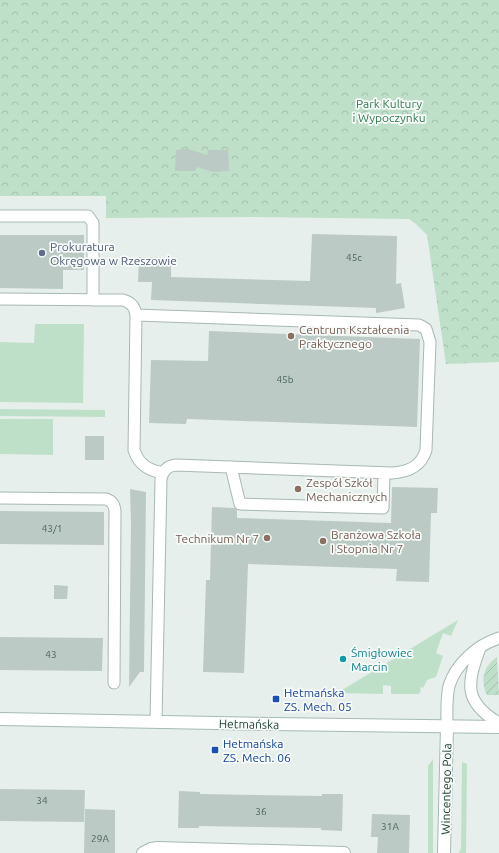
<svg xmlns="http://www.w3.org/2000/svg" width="499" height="853" font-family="Ubuntu,sans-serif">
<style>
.grass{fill:#bfe0c8}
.park{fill:url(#park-crowns)}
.garden{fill:url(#garden-furrows)}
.building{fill:#bbcac4}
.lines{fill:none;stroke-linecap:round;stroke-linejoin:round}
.lane-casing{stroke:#a8b8b2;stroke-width:13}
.street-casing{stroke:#a8b8b2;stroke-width:14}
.secondary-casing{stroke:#a4bbb3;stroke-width:14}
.lane{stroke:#fff;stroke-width:11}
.street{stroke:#fff;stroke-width:12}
.secondary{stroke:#fff;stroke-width:12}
.service-dot{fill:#5c6f8a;stroke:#f7fbf9;stroke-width:1.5}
.education-dot{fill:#8d6e63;stroke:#f7fbf9;stroke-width:1.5}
.culture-dot{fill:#0f9aa8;stroke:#f7fbf9;stroke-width:1.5}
.transit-dot{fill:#1a4fb4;stroke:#f7fbf9;stroke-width:1.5}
.labels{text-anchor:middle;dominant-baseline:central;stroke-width:3.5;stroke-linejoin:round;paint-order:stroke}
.number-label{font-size:10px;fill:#4a645c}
.park-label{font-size:12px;fill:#2d7a4b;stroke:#f7fbf9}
.service-label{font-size:12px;fill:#4e5e75;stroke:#f7fbf9;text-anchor:start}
.education-label{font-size:12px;fill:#785e54;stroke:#f7fbf9;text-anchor:start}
.culture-label{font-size:12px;fill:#0d838f;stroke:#f7fbf9;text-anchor:start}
.transit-label{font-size:12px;fill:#164399;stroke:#f7fbf9;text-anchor:start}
.street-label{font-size:12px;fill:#24423a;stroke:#f7fbf9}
</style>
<defs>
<pattern id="park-crowns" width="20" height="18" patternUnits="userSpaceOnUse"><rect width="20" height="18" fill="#bfe0c8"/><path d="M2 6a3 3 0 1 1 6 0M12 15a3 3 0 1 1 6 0" fill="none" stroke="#a4c1ad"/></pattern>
<pattern id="garden-furrows" width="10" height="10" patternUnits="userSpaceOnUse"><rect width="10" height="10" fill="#bfe0c8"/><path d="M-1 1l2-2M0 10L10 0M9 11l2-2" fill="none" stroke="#a4c1ad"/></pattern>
</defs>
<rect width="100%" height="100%" fill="#e6efeb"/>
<path class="grass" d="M 35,324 L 84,324 L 83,403 L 0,402 L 0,342 L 34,343 Z
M 0,409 L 105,410 L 105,417 L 0,416 Z
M 0,419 L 53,419 L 53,455 L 0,454 Z
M 458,620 L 451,636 L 443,633 L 436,653 L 443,656 L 436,677 L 427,680 L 423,688 L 421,687 L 420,689 L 421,690 L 419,694 L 391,694 L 391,686 L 383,685 L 383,694 L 337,693 Z
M 433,759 L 433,853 L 428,853 L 428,766 Z
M 462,762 L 467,764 L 466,853 L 459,853 L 461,848 Z"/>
<path class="park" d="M 0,0 L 499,0 L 499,362 L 446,364 L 427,235 L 416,224 L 409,219 L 255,217 L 106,218 L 106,196 L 0,196 Z"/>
<path class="garden" d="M 497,657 L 499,695 L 487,695 C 480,682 483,666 497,657 Z"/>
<path class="building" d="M 185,149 L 191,150 L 207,155 L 208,150 L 228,150 L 229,171 L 213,172 L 197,167 L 195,171 L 175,171 L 176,150 Z
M 312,234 L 397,236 L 396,284 L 401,283 L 405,308 L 376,313 L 376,308 L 151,300 L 152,282 L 138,282 L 139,257 L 171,258 L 171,277 L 310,281 Z
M 0,235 L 84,235 L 84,270 L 63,270 L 63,289 L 0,288 Z
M 209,331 L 420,339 L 417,427 L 187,419 L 186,424 L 149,423 L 151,360 L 208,361 Z
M 85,436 L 104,436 L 104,460 L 85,460 Z
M 392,487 L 438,488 L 437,513 L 431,513 L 429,582 L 396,581 L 397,569 L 248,564 L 244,673 L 203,672 L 206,580 L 210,580 L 212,507 L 235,508 L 237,510 L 237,518 L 391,523 Z
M 130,489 L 146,492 L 144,672 L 140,672 L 129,687 L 131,522 Z
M 0,511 L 104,512 L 104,545 L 0,544 Z
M 54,585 L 68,586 L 67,599 L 54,599 Z
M 0,637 L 103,638 L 102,671 L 0,670 Z
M 0,789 L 85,790 L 84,822 L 0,821 Z
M 179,791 L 200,792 L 200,794 L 322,796 L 322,794 L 343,794 L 342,831 L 321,830 L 321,828 L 199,826 L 199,828 L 178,828 Z
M 85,809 L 115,810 L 115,853 L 84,853 Z
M 372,814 L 410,815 L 409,853 L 377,853 L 378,837 L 371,837 Z"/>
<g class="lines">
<defs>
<path id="lane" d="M 0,216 L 88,216 L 93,223 L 93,300
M 0,299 L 123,300 C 131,302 135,307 136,315 L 134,450 C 139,465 148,470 163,473
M 136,315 L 419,325 L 426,329 L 430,342 L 426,450 C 421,467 408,472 392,473 L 176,465 C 167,466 163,470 161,479 L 156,721
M 231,467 L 240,504 L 383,508 L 384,473
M 0,498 L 106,499 C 112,501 114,504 115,511 L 114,683
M 480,648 C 467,683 463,702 499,723
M 447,726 C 447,713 446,699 449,686 C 456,663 478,645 499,638"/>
<path id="street" d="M 143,853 L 151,849 L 158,848 L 344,853"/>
<path id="secondary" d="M 0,719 L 272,724 L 499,727
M 444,853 L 447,726"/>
</defs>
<use href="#lane" class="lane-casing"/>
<use href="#street" class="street-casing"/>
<use href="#secondary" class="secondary-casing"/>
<use href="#lane" class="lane"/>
<use href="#street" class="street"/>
<use href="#secondary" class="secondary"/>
</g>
<circle class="service-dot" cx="42" cy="253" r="4"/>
<g class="education-dot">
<circle cx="291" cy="336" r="4"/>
<circle cx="298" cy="489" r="4"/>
<circle cx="267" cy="538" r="4"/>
<circle cx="323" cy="541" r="4"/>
</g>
<circle class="culture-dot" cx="343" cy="659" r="4"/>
<g class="transit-dot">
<rect x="272" y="695" width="8" height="8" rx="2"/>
<rect x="211" y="746" width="8" height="8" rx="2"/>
</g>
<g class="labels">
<g class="number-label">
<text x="354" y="257">45c</text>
<text x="285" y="379">45b</text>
<text x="52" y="528">43/1</text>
<text x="51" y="654">43</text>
<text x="42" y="800">34</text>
<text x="261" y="811">36</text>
<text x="390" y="826">31A</text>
<text x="100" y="838">29A</text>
</g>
<g class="park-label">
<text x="389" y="103">Park Kultury<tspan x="389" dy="14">i Wypoczynku</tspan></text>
</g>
<g class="service-label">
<text x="50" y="246">Prokuratura<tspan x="50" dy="14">Okręgowa w Rzeszowie</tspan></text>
</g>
<g class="education-label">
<text x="299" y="329">Centrum Kształcenia<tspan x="299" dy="14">Praktycznego</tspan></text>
<text x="306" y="482">Zespół Szkół<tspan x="306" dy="14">Mechanicznych</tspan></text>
<text x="331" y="534">Branżowa Szkoła<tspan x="331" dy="14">I Stopnia Nr 7</tspan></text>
<text x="259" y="538" text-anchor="end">Technikum Nr 7</text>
</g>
<g class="culture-label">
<text x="351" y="652">Śmigłowiec<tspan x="351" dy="14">Marcin</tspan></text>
</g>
<g class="transit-label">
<text x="284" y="692">Hetmańska<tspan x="284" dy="14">ZS. Mech. 05</tspan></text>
<text x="223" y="743">Hetmańska<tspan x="223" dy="14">ZS. Mech. 06</tspan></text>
</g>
<g class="street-label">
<text transform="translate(249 724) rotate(1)">Hetmańska</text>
<text transform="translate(446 789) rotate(-89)">Wincentego Pola</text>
</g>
</g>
</svg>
